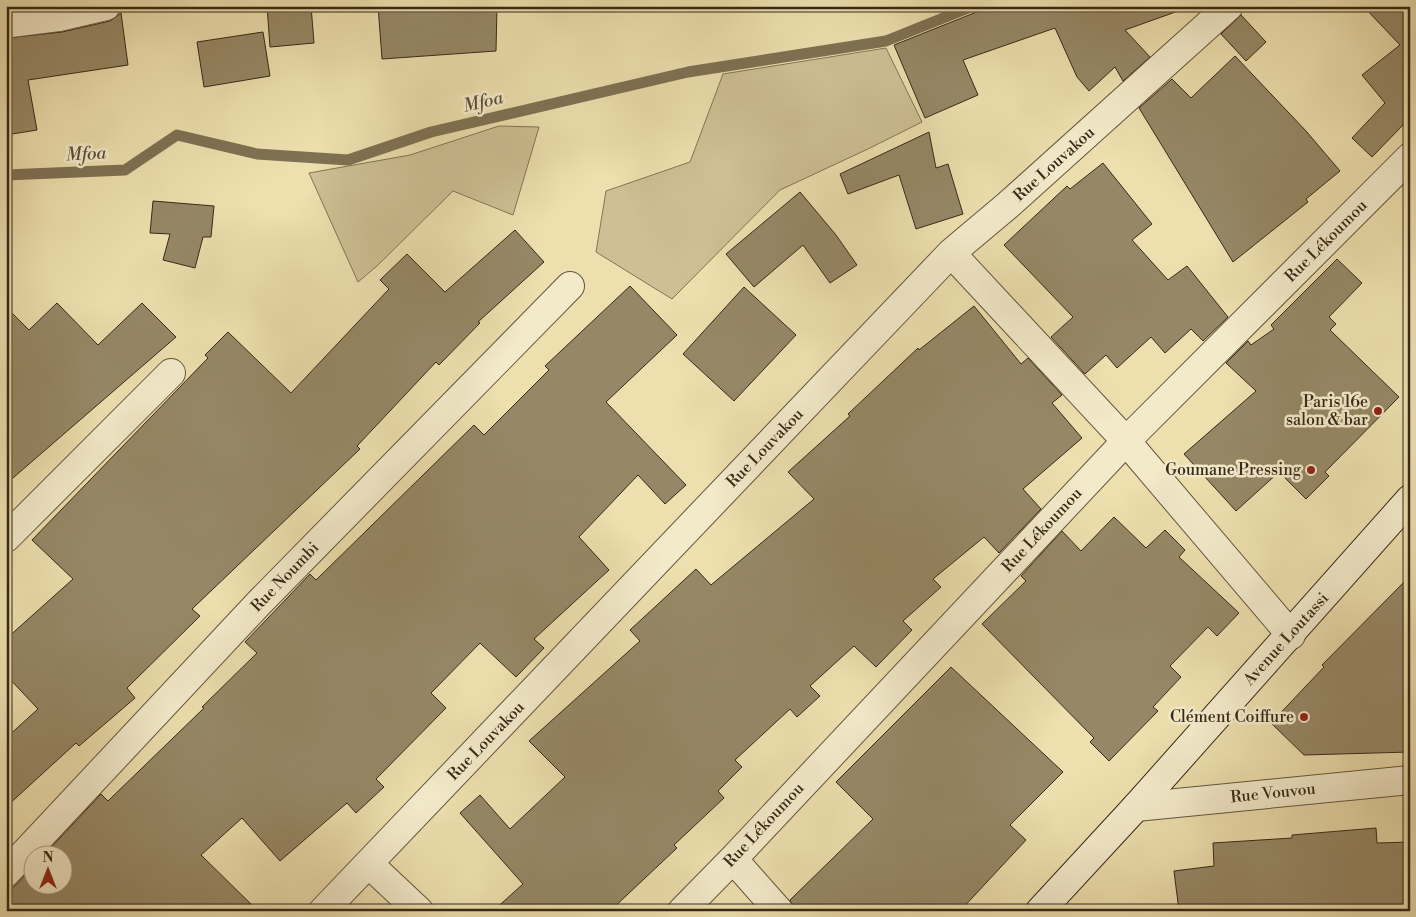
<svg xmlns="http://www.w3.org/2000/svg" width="1416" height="917" font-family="'Libre Bodoni',serif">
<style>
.green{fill:#cec094;stroke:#827456}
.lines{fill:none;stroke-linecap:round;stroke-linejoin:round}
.stream{stroke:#7f7153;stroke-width:11}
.building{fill:#968866;stroke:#372918}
.minor-casing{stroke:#64563e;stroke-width:30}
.secondary-casing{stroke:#372918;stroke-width:30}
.minor{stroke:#f3eaca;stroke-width:28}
.secondary{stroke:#f3eaca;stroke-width:28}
.poi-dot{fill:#8f2418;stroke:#f3eaca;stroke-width:2}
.labels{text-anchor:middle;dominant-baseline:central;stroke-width:5;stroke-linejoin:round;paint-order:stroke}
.street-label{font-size:16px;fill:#372918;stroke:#f3eaca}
.poi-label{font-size:16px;fill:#372918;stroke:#f3eaca;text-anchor:end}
.water-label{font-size:18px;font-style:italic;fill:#5b4d36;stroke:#f3eaca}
</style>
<rect width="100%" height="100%" fill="#eddfae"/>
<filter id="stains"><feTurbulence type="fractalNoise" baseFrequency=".004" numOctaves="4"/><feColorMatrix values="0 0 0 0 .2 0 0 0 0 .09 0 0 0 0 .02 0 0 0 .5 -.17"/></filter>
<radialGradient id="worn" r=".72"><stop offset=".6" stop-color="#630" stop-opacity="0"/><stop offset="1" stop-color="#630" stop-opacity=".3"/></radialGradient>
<path class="green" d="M 886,48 L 922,122 L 870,148 L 780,190 L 672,299 L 596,252 L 606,191 L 690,162 L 723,74 Z
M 499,126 L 539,127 L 513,215 L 453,191 L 377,266 L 358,282 L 309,173 L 410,155 Z"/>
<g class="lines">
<path class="stream" d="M 6,175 L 125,170 L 177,135 L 257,154 L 348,160 L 431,132 L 688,72 L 886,41 L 973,6"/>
</g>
<path class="building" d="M 267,6 L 311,6 L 314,43 L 270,47 Z
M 378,6 L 497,6 L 496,51 L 382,59 Z
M 995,6 L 1180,6 L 1181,10 L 1125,30 L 1150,57 L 1123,81 L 1115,67 L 1089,91 L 1077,77 L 1055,28 L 963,60 L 978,95 L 925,118 L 894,45 L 974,13 Z
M 1363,6 L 1410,6 L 1410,133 L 1403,125 L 1372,157 L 1352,138 L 1385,103 L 1362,75 L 1400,45 Z
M 121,13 L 128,65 L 28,80 L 37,130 L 6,135 L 6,38 L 62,32 L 110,21 Z
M 1241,15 L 1266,42 L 1246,61 L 1221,34 Z
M 263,32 L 270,76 L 204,87 L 197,42 Z
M 1235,56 L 1306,131 L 1340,171 L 1306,199 L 1308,202 L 1233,262 L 1139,108 L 1172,79 L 1191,98 Z
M 929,132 L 936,168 L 948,164 L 963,214 L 916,229 L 899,175 L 848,194 L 840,174 Z
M 1103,163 L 1152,224 L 1132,240 L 1168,280 L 1187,266 L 1228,317 L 1203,341 L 1191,329 L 1165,353 L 1151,337 L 1117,368 L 1106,355 L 1085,374 L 1051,337 L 1073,317 L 1004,245 L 1067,186 L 1070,189 Z
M 800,192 L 836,235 L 857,265 L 830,283 L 803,245 L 754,287 L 726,254 Z
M 153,201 L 214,206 L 211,237 L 203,237 L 195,268 L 163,260 L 170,234 L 150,233 Z
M 515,230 L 544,262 L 478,322 L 480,323 L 439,365 L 436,362 L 357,446 L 360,449 L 192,609 L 200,616 L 127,688 L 135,698 L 79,746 L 76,743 L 6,807 L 6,738 L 38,709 L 6,675 L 6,639 L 73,579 L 32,540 L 208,358 L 205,355 L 228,332 L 291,393 L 389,289 L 380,280 L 407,254 L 445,292 Z
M 1337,259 L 1362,283 L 1329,317 L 1336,324 L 1330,330 L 1399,397 L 1325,472 L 1329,476 L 1306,499 L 1279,472 L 1236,511 L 1184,454 L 1256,391 L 1226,363 L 1248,341 L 1251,345 L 1274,329 L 1271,325 Z
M 630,286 L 677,335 L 606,402 L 686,485 L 665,504 L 638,475 L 579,537 L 609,570 L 534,639 L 544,648 L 516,677 L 480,643 L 431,693 L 446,708 L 376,779 L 384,787 L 356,813 L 347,803 L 280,861 L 242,818 L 201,855 L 258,911 L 6,911 L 6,895 L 32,868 L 32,884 L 62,884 L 62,854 L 45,854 L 101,794 L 108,801 L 204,708 L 202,707 L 257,653 L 245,642 L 310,574 L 316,580 L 474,425 L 484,435 L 549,370 L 545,366 Z
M 744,287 L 796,335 L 734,401 L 683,354 Z
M 57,303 L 98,345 L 142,303 L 176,337 L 6,484 L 6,307 L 29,330 Z
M 974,306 L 1021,364 L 1028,358 L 1062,395 L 1052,403 L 1082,438 L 1023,489 L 1041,509 L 999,553 L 984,537 L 933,579 L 941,587 L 903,621 L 912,630 L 876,667 L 854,646 L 810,686 L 820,696 L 797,717 L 790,709 L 735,760 L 742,767 L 718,791 L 724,798 L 674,845 L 677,848 L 610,911 L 493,911 L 523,884 L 460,813 L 480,795 L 510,829 L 565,777 L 529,741 L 640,641 L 630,630 L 696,569 L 711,585 L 814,499 L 788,472 L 850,416 L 848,414 L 918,348 L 919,350 Z
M 1114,517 L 1146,548 L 1165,530 L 1185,550 L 1179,557 L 1239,613 L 1217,636 L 1208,627 L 1170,666 L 1181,677 L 1153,707 L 1158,711 L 1109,761 L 1090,742 L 1094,738 L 982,624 L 1026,581 L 1021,576 L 1062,531 L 1081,551 Z
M 1410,576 L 1410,752 L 1304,755 L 1271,723 L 1324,667 L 1322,665 Z
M 951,667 L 1063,772 L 1010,825 L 1026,840 L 960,911 L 794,911 L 790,900 L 873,819 L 836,782 Z
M 1376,828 L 1377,843 L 1410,842 L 1410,906 L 1343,911 L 1179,911 L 1174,871 L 1214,866 L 1213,843 L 1292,838 L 1292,835 Z"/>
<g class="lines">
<defs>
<path id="minor" d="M 6,22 L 11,23 L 59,17 L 106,6
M 951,253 L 1126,441 L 1291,635
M 6,538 L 171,373
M 1136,807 L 1410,780
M 733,859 L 779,911
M 369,864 L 419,911
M 6,873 L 258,604 L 570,286
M 323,911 L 951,253 L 1008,205 L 1229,6
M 682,911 L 733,859 L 1126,441 L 1410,157"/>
<path id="secondary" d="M 1040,911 L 1136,807 L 1410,499"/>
</defs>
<use href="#minor" class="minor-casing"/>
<use href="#secondary" class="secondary-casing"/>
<use href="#minor" class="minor"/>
<use href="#secondary" class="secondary"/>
</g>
<g class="poi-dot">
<circle cx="1378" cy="411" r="5"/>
<circle cx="1311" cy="470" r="5"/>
<circle cx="1304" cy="717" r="5"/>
</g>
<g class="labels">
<g class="street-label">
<text transform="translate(1054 164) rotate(-42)">Rue Louvakou</text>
<text transform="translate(1326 241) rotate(-45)">Rue Lékoumou</text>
<text transform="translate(765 448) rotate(-46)">Rue Louvakou</text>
<text transform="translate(1042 530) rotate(-47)">Rue Lékoumou</text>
<text transform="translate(285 577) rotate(-46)">Rue Noumbi</text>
<text transform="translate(1286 639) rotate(-48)">Avenue Loutassi</text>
<text transform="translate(486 741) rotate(-46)">Rue Louvakou</text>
<text transform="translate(1273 793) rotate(-6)">Rue Vouvou</text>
<text transform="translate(764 825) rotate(-47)">Rue Lékoumou</text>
</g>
<g class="poi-label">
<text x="1368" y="402">Paris 16e<tspan x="1368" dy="18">salon &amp; bar</tspan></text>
<text x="1301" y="470">Goumane Pressing</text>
<text x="1294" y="717">Clément Coiffure</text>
</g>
<g class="water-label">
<text transform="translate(483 102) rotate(-13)">Mfoa</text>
<text transform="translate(86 154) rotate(-3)">Mfoa</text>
</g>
</g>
<rect width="1416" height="917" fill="none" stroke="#eddfae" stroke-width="25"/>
<rect x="8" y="8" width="1401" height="902" fill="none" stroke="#372918" stroke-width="2.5"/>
<rect x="12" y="12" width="1391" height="892" fill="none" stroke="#372918"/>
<g transform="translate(48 870)"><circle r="24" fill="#f3eaca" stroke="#a89d83"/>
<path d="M0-4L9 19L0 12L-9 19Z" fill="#8f2418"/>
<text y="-8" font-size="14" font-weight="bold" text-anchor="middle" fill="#372918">N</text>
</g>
<rect width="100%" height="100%" filter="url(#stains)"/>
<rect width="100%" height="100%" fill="url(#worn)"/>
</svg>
